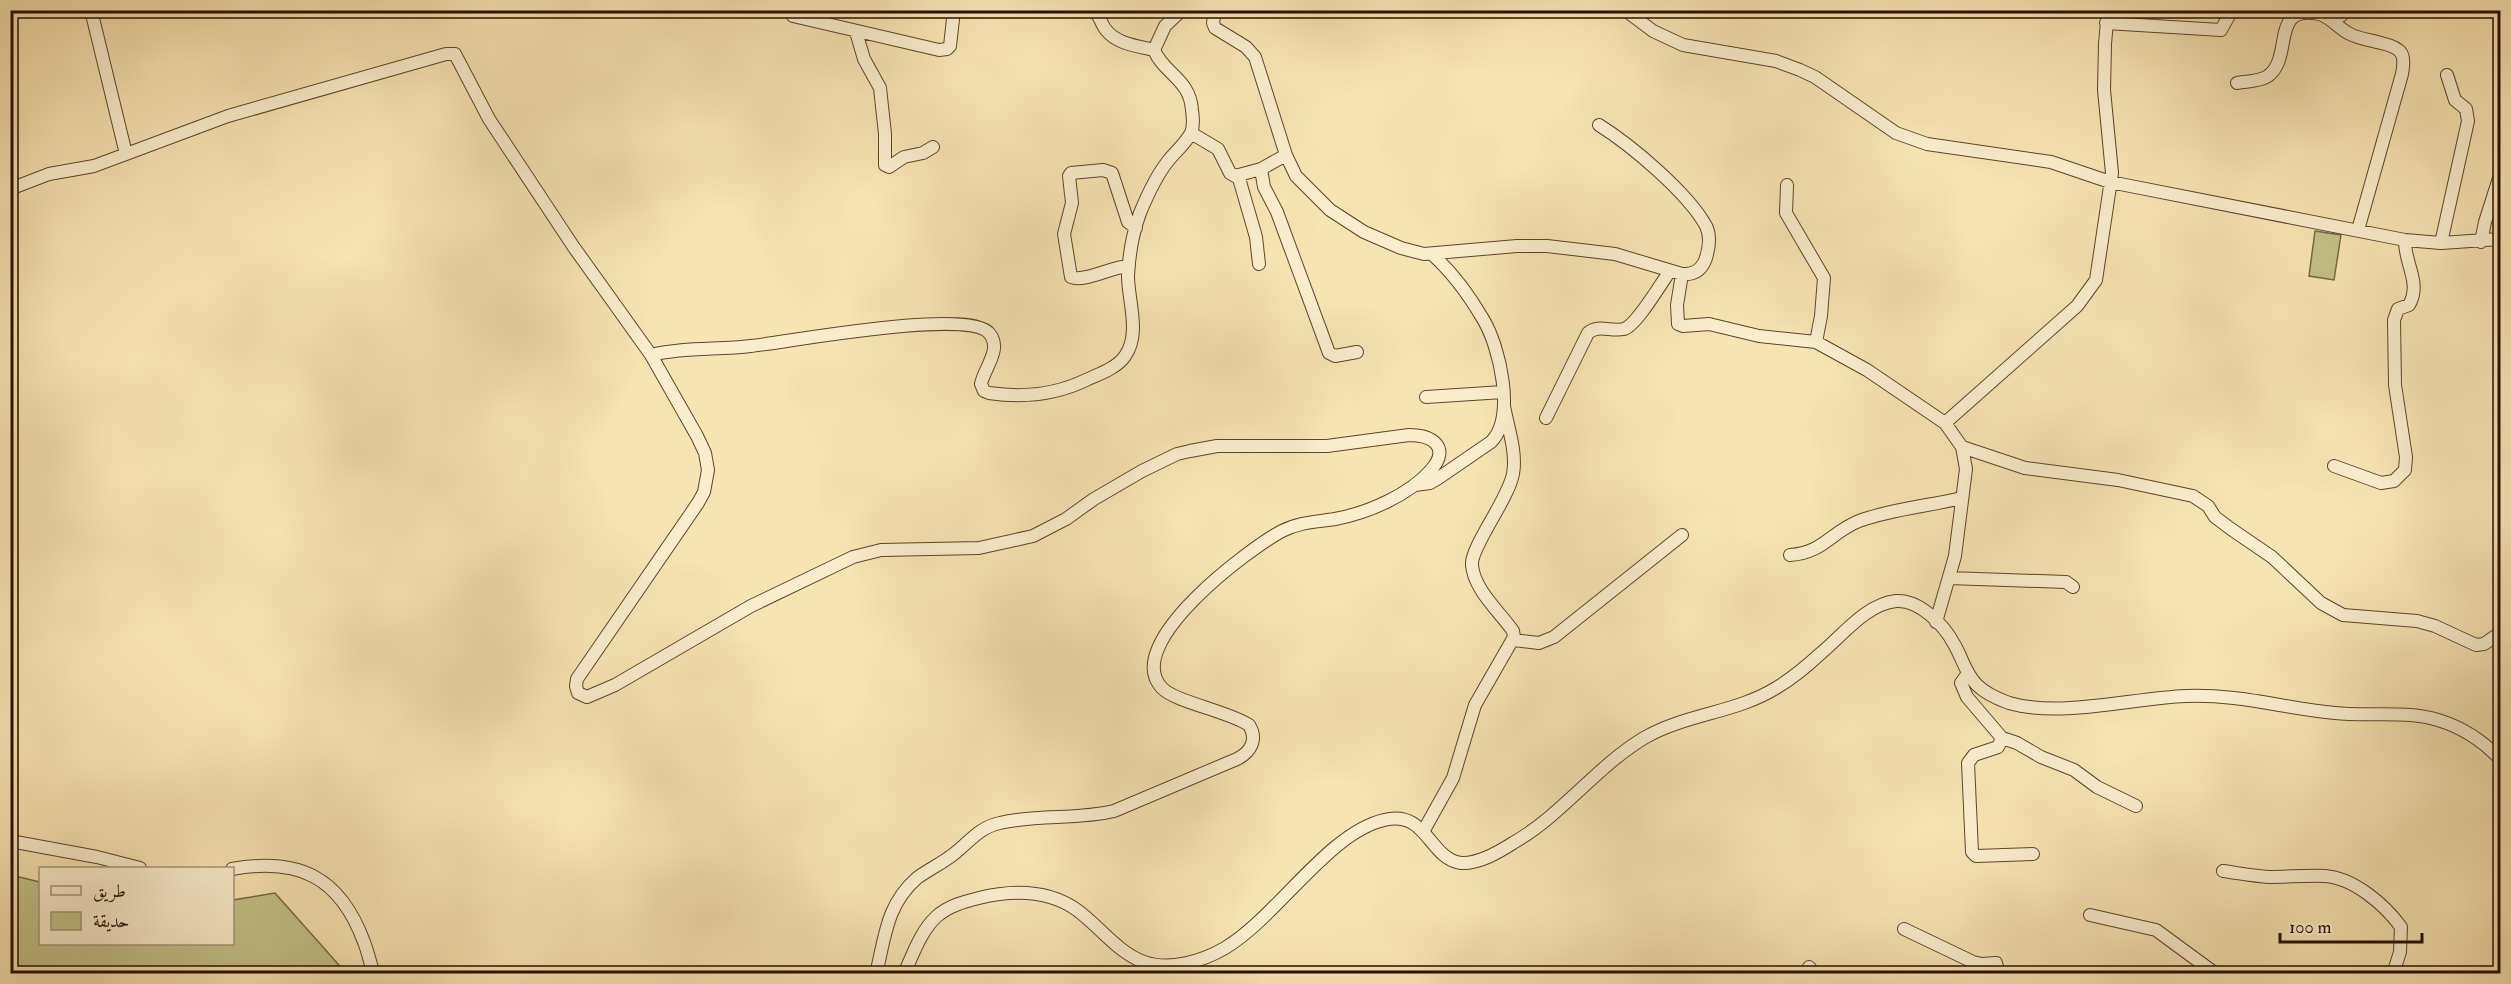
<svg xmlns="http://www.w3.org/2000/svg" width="2511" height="984" font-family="'IM FELL Double Pica',Amiri,serif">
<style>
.green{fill:#c3c288;stroke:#766844;stroke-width:1.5}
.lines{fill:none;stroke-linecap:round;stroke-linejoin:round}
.minor-casing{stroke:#5c442d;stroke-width:14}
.minor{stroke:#faedcd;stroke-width:12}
</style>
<rect width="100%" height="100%" fill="#f7e4b2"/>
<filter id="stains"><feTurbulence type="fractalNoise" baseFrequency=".00333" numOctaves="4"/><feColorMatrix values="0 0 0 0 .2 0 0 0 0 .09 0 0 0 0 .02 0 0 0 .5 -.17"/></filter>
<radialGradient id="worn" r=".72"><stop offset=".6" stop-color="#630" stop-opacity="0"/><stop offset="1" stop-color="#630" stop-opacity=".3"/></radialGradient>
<path class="green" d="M 2315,231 L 2341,235 L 2334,280 L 2309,276 Z
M 11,875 L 40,882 L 40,944 L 232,944 L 233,900 L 275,893 L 346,973 L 11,973 Z"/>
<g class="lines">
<defs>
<path id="minor" d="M 91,10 L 126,154
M 1057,10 L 1075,10
M 1092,10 C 1101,15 1100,23 1106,30 C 1117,44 1137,46 1154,50
M 1215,10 L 1213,23 L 1215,28 L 1246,47 L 1255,57 L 1286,155 L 1296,176 L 1330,210 L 1364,232 L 1401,248 L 1424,254 L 1517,246 L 1547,246 L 1615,254 L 1682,274 C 1694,275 1702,270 1706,258 C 1709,248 1711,236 1706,226 C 1688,193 1631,145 1599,125
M 1625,10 L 1653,31 L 1683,45 L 1776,61 L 1800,70 L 1815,77 L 1896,133 L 1927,144 L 2051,162 L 2110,182 L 2405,240 L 2441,243 L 2500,239
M 793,16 L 939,50 L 947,49 L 950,46 L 954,10
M 2332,21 L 2342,15 L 2345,10
M 2106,23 L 2221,30 L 2232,10
M 856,32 L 864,59 L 880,88 L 885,134 L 885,165 L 889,167 L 904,157 L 923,153 L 933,147
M 2237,83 C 2246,81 2259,82 2268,76 C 2294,57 2269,4 2319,14 C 2330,16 2339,29 2350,34 C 2359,39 2371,40 2381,43 C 2402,48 2406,53 2402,74 L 2358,230
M 1191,133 L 1218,149 L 1230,173 L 1235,176 L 1261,169 L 1286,155
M 1261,169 L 1264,187 L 1277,212 L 1329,353 L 1335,356 L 1357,352
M 1238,175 L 1256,237 L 1259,264
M 1787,185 L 1786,213 L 1824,278 L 1821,316 L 1816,342
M 10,189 L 49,174 L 94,166 L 228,116 L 446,54 L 455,54 L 489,119 L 573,246 L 651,355 L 697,436 L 705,453 L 708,470 L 704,492 L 698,503 L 577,679 L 576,686 L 578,693 L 587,697 L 615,685 L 751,606 L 853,557 L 881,550 L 979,548 L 1033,536 L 1066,519 L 1094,499 L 1142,471 L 1177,454 L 1190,451 L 1217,446 L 1327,446 L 1409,435 C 1432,435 1451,447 1431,470 C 1409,495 1368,513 1335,519 C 1317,522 1299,522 1282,531 C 1250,548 1120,644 1162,688 C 1175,702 1228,711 1249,725 C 1258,739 1251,752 1237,759 L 1114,811 C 1077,820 1037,814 1000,823 C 980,827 970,841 955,853 C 943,863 929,869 917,878 C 886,905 885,938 876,974
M 2481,242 L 2485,222 L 2500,175
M 2441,243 L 2468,121 L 2466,109 L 2455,100 L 2447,75
M 1129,266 C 1113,266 1084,283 1071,277 L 1064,234 L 1072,203 L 1069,176 L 1071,173 L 1103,170 L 1112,173 L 1128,222 L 1136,228
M 1682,274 L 1677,305 L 1678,324 L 1683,326 L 1709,324 L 1759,336 L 1816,342 L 1867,370 L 1945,423 L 2077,306 L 2096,280 L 2112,173 L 2104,90 L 2105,44 L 2108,10
M 651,355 C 684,347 718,350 751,346 C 788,342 967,308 989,333 C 1003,349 984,368 981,384 L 984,391 L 989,393 C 1023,398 1055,395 1086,380 C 1099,374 1117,368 1125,356 C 1141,334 1128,300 1128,276 C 1129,255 1133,232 1140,213 C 1147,196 1156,176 1168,161 C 1175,152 1186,143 1191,133 C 1194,126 1193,117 1192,110 C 1190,79 1164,74 1154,50 L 1165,26 L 1182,10
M 1426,397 L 1503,392
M 1546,418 L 1588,333 C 1598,324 1611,332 1624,329 C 1637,325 1661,283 1670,271
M 1962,447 L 2025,468 L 2118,480 L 2193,496 L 2208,506 L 2215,517 L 2231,529 L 2272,557 L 2321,603 L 2343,615 L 2417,621 L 2435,626 L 2476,645 L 2484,644 L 2500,633
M 2334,466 L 2381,483 L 2394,481 L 2405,470 L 2406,457 L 2395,385 L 2394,320 L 2398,309 L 2409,305 C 2422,283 2404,263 2405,240
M 1415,485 L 1430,483 L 1437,479 L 1491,442 C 1516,417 1500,347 1483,319 C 1469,295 1453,273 1432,254
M 1790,555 C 1823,553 1831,532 1859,521 C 1891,509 1929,506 1962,498
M 1949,578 L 2066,582 L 2073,587
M 1936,622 L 1955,556 L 1966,469 L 1962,447 L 1945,423
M 1513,640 L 1539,643 L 1554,637 L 1682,535
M 1968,673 L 1961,683 L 1967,697 L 2002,738 L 1998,747 L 1974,755 L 1968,763 L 1972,852 L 1976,856 L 2033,854
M 2002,738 L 2017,743 L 2041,757 L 2074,770 L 2097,787 L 2136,806
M 1424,830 L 1453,778 L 1475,705 L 1514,637 L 1513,631 C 1500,612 1474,590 1472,565 C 1470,548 1508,500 1513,474 C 1517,452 1508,428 1504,406
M 10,841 L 97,857 L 140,868
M 232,869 C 299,857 340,877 364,942 C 368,952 370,963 374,974
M 2223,871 C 2238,873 2254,876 2269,877 C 2288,877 2307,875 2325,876 C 2354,878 2385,905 2401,927 L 2400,952 L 2393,974
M 2090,915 L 2156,930 L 2216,974
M 1904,929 L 1973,962 L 1982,964 L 1996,963 L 1999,974
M 1809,967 L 1815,974
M 904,974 C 913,954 921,931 936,917 C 948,906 963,902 979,898 C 1012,890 1047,889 1077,910 C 1099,926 1118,953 1144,962 C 1169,971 1203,961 1225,948 C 1277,917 1328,833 1384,820 C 1427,809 1429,859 1461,863 C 1479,864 1499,852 1513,843 C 1562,815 1596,767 1644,738 C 1685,714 1736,713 1776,688 C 1791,679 1806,667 1820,654 C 1842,636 1866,604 1896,601 C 1919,599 1944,625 1954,644 C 1962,657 1965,673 1977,685 C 1985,693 1998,699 2009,703 C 2061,718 2133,698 2186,696 C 2239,694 2283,708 2335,713 C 2369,717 2405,710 2438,720 C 2461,727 2483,741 2500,759"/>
</defs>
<use href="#minor" class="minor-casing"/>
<use href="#minor" class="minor"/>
</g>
<rect width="2511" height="984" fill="none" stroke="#f7e4b2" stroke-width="36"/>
<rect x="12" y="12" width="2487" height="960" fill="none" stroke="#280e01" stroke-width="3"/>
<rect x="18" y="18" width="2475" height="948" fill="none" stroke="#280e01" stroke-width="1.5"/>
<rect x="39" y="867" width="195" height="78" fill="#faedcd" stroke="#a6947b" stroke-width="1.5"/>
<rect x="51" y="886" width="30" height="9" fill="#faedcd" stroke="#a6947b" stroke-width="1.5"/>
<text x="93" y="897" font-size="18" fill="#280e01">طريق</text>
<rect x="51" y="912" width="30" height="18" fill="#c3c288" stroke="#a6947b" stroke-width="1.5"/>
<text x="93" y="927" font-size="18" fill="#280e01">حديقة</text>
<path d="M2280 933v9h142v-9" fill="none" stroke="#280e01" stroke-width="3"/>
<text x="2289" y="933" font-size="18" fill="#280e01" stroke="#faedcd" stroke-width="4.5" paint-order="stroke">100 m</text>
<rect width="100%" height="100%" filter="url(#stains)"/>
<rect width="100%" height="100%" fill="url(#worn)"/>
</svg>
